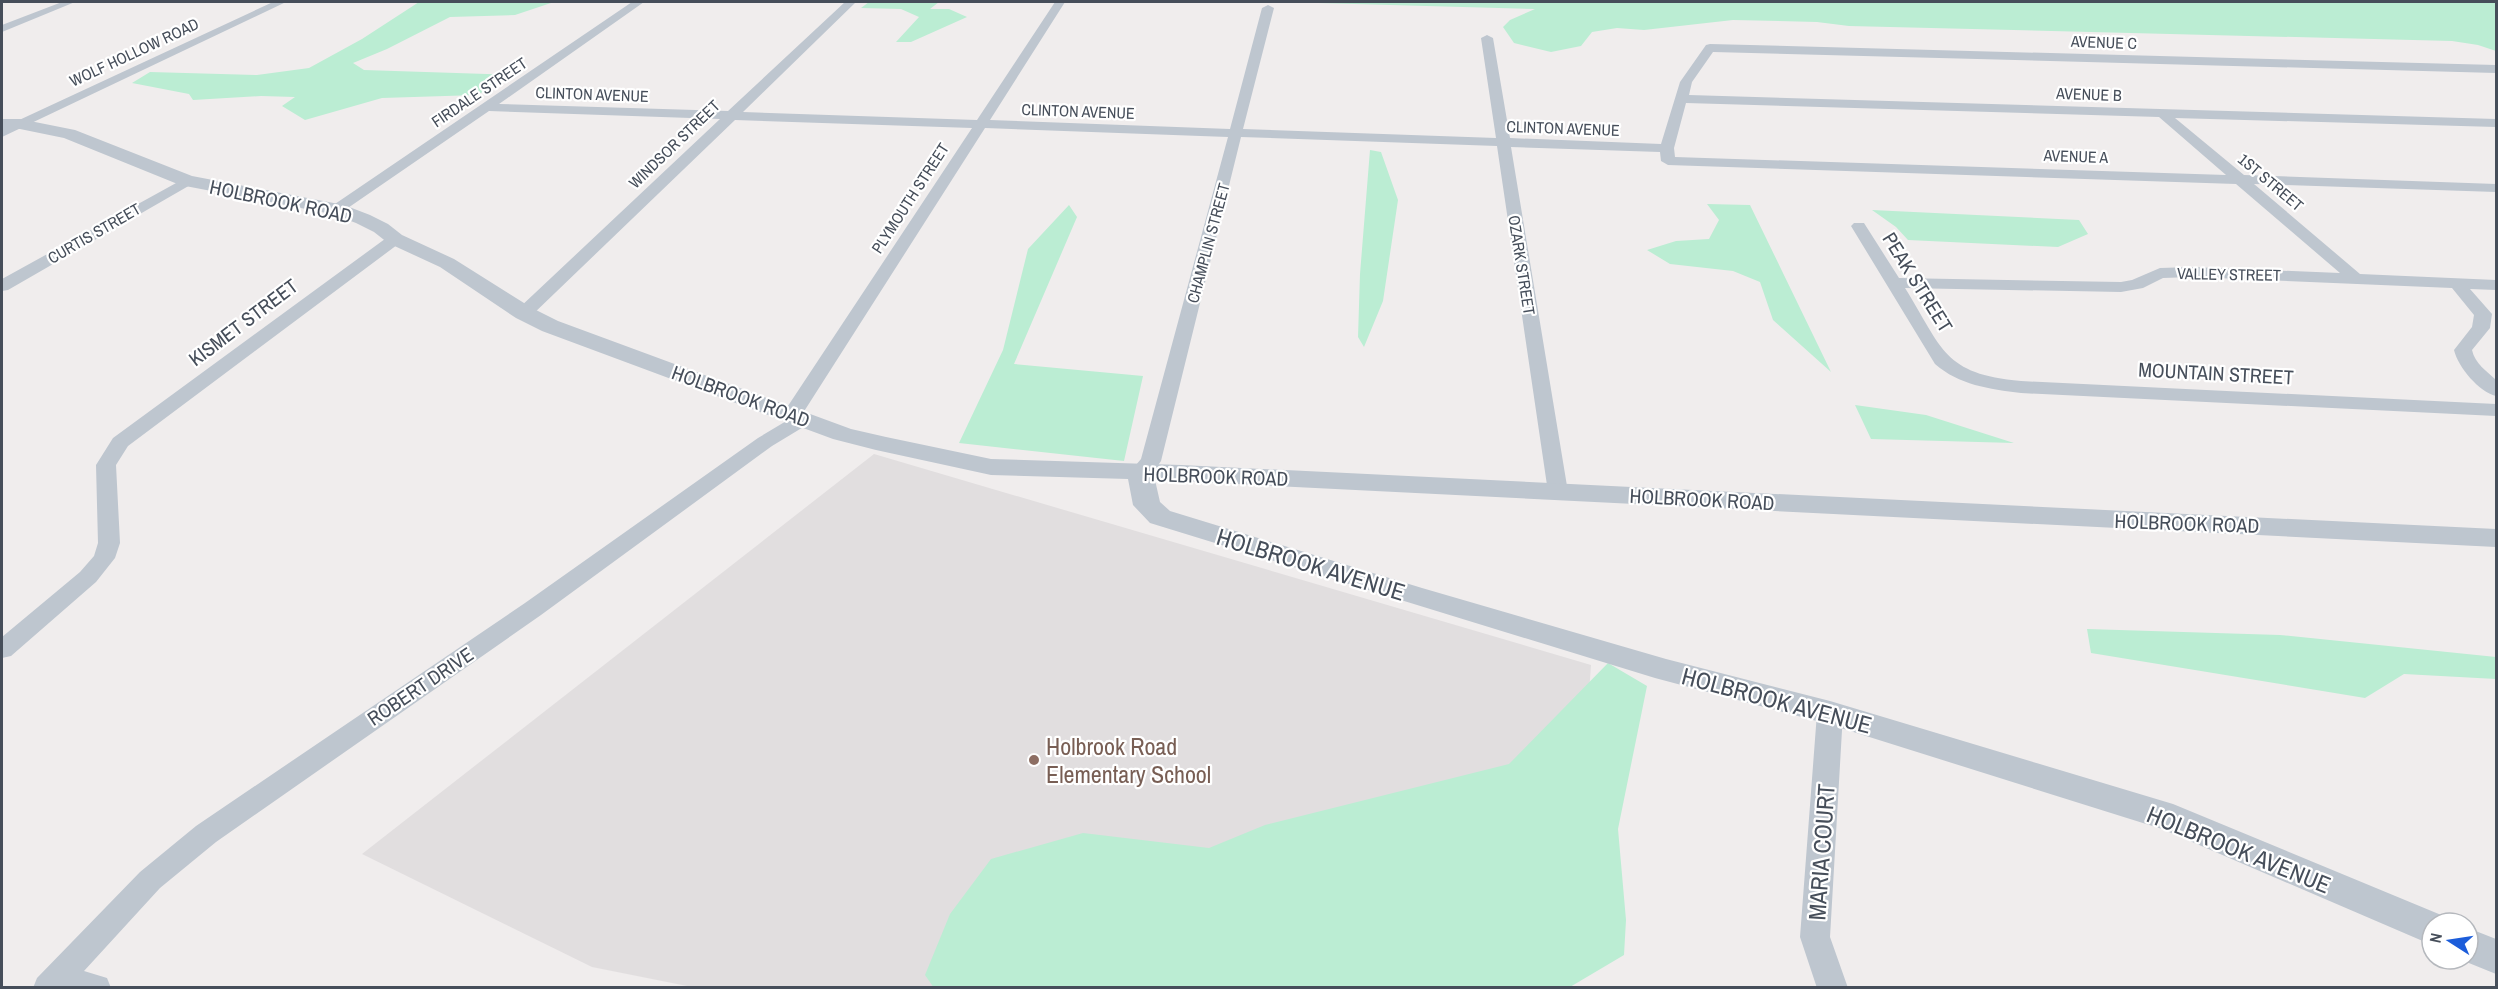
<svg xmlns="http://www.w3.org/2000/svg" width="2498" height="989" font-family="'Archivo Narrow',sans-serif">
<style>
.education{fill:#e1dedf}
.green{fill:#bbedd3}
.lines{fill:none;stroke-linecap:round;stroke-linejoin:round}
.minor{fill:#bec6cf;fill-rule:evenodd}
.tertiary{fill:#bec6cf;fill-rule:evenodd}
.education-dot{fill:#8d6e63;stroke:#fff;stroke-width:2}
.labels{text-anchor:middle;dominant-baseline:central;stroke-width:4.5;stroke-linejoin:round;paint-order:stroke}
.far-street-label{font-size:16px;fill:#464e5a;stroke:#fff}
.street-label{font-size:20px;fill:#464e5a;stroke:#fff}
.near-street-label{font-size:24px;fill:#464e5a;stroke:#fff}
.near-education-label{font-size:24px;fill:#785e54;stroke:#fff;text-anchor:start}
</style>
<rect width="100%" height="100%" fill="#f0eded"/>
<path class="education" d="M 874,454 L 1591,665 L 1568,987 L 692,987 L 592,967 L 362,854 Z"/>
<path class="green" d="M 419,2 L 554,2 L 515,15 L 450,17 L 387,49 L 353,63 L 364,70 L 514,75 L 477,95 L 382,98 L 305,120 L 282,106 L 295,97 L 261,96 L 193,100 L 189,94 L 132,83 L 150,72 L 257,75 L 309,68 L 362,39 Z
M 869,2 L 939,2 L 930,9 L 949,9 L 967,17 L 911,42 L 896,42 L 919,17 L 901,9 L 861,8 Z
M 1282,2 L 2496,2 L 2496,51 L 2478,45 L 2452,41 L 1849,26 L 1817,22 L 1733,20 L 1644,30 L 1617,28 L 1592,32 L 1581,46 L 1551,52 L 1514,43 L 1503,27 L 1510,20 L 1535,9 Z
M 1370,150 L 1381,152 L 1398,200 L 1383,301 L 1364,347 L 1358,337 L 1360,274 Z
M 1707,204 L 1750,205 L 1831,372 L 1773,320 L 1760,282 L 1733,271 L 1670,264 L 1647,250 L 1676,241 L 1709,239 L 1719,220 Z
M 1069,205 L 1077,217 L 1014,364 L 1143,376 L 1124,461 L 959,443 L 1003,350 L 1028,249 Z
M 1872,210 L 2079,220 L 2088,234 L 2058,247 L 1908,240 L 1896,227 Z
M 1855,405 L 1926,415 L 2014,443 L 1871,439 Z
M 2087,629 L 2280,635 L 2496,657 L 2496,679 L 2404,674 L 2365,698 L 2091,653 Z
M 1608,663 L 1647,686 L 1618,829 L 1626,920 L 1624,955 L 1570,987 L 934,988 L 925,975 L 950,914 L 991,859 L 1083,833 L 1209,848 L 1265,825 L 1509,764 Z"/>
<g class="lines">
<path class="minor" d="M 62,2 L 75,2 L 2,32 L 2,25 Z
M 273,2 L 286,2 L 2,137 L 2,128 Z
M 632,2 L 644,2 L 499,104 L 728,111 L 845,2 L 856,2 L 743,112 L 977,120 L 1055,2 L 1065,2 L 990,120 L 1230,129 L 1262,8 L 1268,5 L 1274,8 L 1243,129 L 1496,138 L 1481,38 L 1487,35 L 1493,38 L 1510,138 L 1661,144 L 1680,82 L 1706,45 L 1710,44 L 2496,65 L 2496,73 L 1713,52 L 1692,82 L 1689,95 L 2496,119 L 2496,127 L 2175,118 L 2244,175 L 2496,184 L 2496,192 L 2254,184 L 2360,274 L 2496,280 L 2496,290 L 2470,289 L 2492,314 L 2490,328 L 2472,350 C 2475,364 2487,371 2496,380 L 2496,396 C 2479,392 2458,367 2454,350 L 2472,327 L 2474,315 L 2452,288 L 2192,277 L 2163,278 L 2143,288 L 2121,292 L 1905,288 C 1943,349 1943,374 2021,381 L 2496,404 L 2496,416 L 2021,393 C 1989,389 1959,385 1935,364 L 1851,226 L 1854,223 L 1864,223 L 1899,278 L 2121,282 L 2132,280 L 2160,268 L 2192,267 L 2340,273 L 2236,184 L 1668,165 L 1661,161 L 1660,152 L 1511,147 L 1568,492 L 1565,496 L 1558,498 L 1551,496 L 1548,492 L 1497,146 L 1241,137 L 1161,461 C 1154,472 1146,480 1133,476 L 1130,472 L 1141,459 L 1228,137 L 985,128 L 803,413 L 810,415 L 813,419 L 810,423 L 772,446 L 541,615 L 216,842 L 160,888 L 84,971 L 107,978 L 111,988 L 33,988 L 37,978 L 140,872 L 196,826 L 525,603 L 758,438 L 788,420 L 782,415 L 972,128 L 735,120 L 530,317 L 518,317 L 515,313 L 518,309 L 720,119 L 489,111 L 342,212 L 332,212 L 329,209 L 332,206 ZM 1686,103 L 2159,117 L 2226,175 L 1675,157 L 1674,148 Z
M 187,177 L 192,178 L 194,181 L 192,184 L 8,290 L 2,291 L 2,279 Z
M 395,234 L 403,239 L 401,242 L 128,446 L 116,465 L 120,543 L 115,558 L 96,582 L 11,656 L 2,658 L 2,637 L 80,572 L 94,556 L 98,543 L 96,465 L 113,438 L 389,236 Z
M 1830,704 L 1839,706 L 1843,713 L 1830,937 L 1848,988 L 1817,988 L 1800,937 L 1817,713 L 1821,706 Z"/>
<path class="tertiary" d="M 2,119 L 20,119 L 75,130 L 192,176 L 344,205 L 370,215 L 388,224 L 402,235 L 454,259 L 532,308 L 558,321 L 851,429 L 886,437 L 991,459 L 1181,465 L 2496,529 L 2496,547 L 1155,480 L 1160,502 L 1170,511 L 1422,588 L 1666,659 L 1830,701 L 2173,804 L 2446,917 L 2448,923 L 2432,923 L 2432,945 L 2162,829 L 1828,724 L 1655,678 L 1150,523 L 1133,505 L 1128,479 L 991,475 L 876,450 L 833,439 L 542,331 L 516,318 L 440,267 L 388,243 L 374,232 L 356,223 L 332,214 L 180,185 L 64,138 L 20,129 L 2,129 Z
M 2468,928 L 2496,939 L 2496,974 L 2459,959 L 2468,959 Z"/>
</g>
<circle class="education-dot" cx="1034" cy="760" r="6"/>
<g class="labels">
<g class="far-street-label">
<text transform="translate(2104 42) rotate(2)">AVENUE C</text>
<text transform="translate(134 52) rotate(-25)">WOLF HOLLOW ROAD</text>
<text transform="translate(479 92) rotate(-34)">FIRDALE STREET</text>
<text transform="translate(592 94) rotate(2)">CLINTON AVENUE</text>
<text transform="translate(2089 94) rotate(2)">AVENUE B</text>
<text transform="translate(1078 111) rotate(2)">CLINTON AVENUE</text>
<text transform="translate(1563 128) rotate(2)">CLINTON AVENUE</text>
<text transform="translate(674 144) rotate(-44)">WINDSOR STREET</text>
<text transform="translate(2076 156) rotate(2)">AVENUE A</text>
<text transform="translate(2271 182) rotate(40)">1ST STREET</text>
<text transform="translate(910 198) rotate(-57)">PLYMOUTH STREET</text>
<text transform="translate(94 233) rotate(-30)">CURTIS STREET</text>
<text transform="translate(1208 243) rotate(-75)">CHAMPLIN STREET</text>
<text transform="translate(1522 265) rotate(81)">OZARK STREET</text>
<text transform="translate(2229 274) rotate(1)">VALLEY STREET</text>
</g>
<g class="street-label">
<text transform="translate(281 201) rotate(12)">HOLBROOK ROAD</text>
<text transform="translate(1918 282) rotate(58)">PEAK STREET</text>
<text transform="translate(243 322) rotate(-37)">KISMET STREET</text>
<text transform="translate(2216 373) rotate(3)">MOUNTAIN STREET</text>
<text transform="translate(741 396) rotate(20)">HOLBROOK ROAD</text>
<text transform="translate(1216 476) rotate(2)">HOLBROOK ROAD</text>
<text transform="translate(1702 499) rotate(3)">HOLBROOK ROAD</text>
<text transform="translate(2187 523) rotate(2)">HOLBROOK ROAD</text>
<text transform="translate(420 686) rotate(-34)">ROBERT DRIVE</text>
</g>
<g class="near-street-label">
<text transform="translate(1311 564) rotate(17)">HOLBROOK AVENUE</text>
<text transform="translate(1777 700) rotate(15)">HOLBROOK AVENUE</text>
<text transform="translate(2239 849) rotate(22)">HOLBROOK AVENUE</text>
<text transform="translate(1821 852) rotate(-86)">MARIA COURT</text>
</g>
<g class="near-education-label">
<text x="1046" y="746">Holbrook Road<tspan x="1046" dy="28">Elementary School</tspan></text>
</g>
</g>
<rect width="2498" height="989" fill="none" stroke="#464e5a" stroke-width="6"/>
<g transform="translate(2450 941) rotate(282)"><circle r="28" fill="#ffffff" stroke="#b5b8bd" stroke-width="1.5"/>
<path d="M0-4.5L10 22L0 15L-10 22Z" fill="#1c5dda"/>
<text y="-9" font-size="16" font-weight="bold" text-anchor="middle" fill="#464e5a">N</text>
</g>
</svg>
